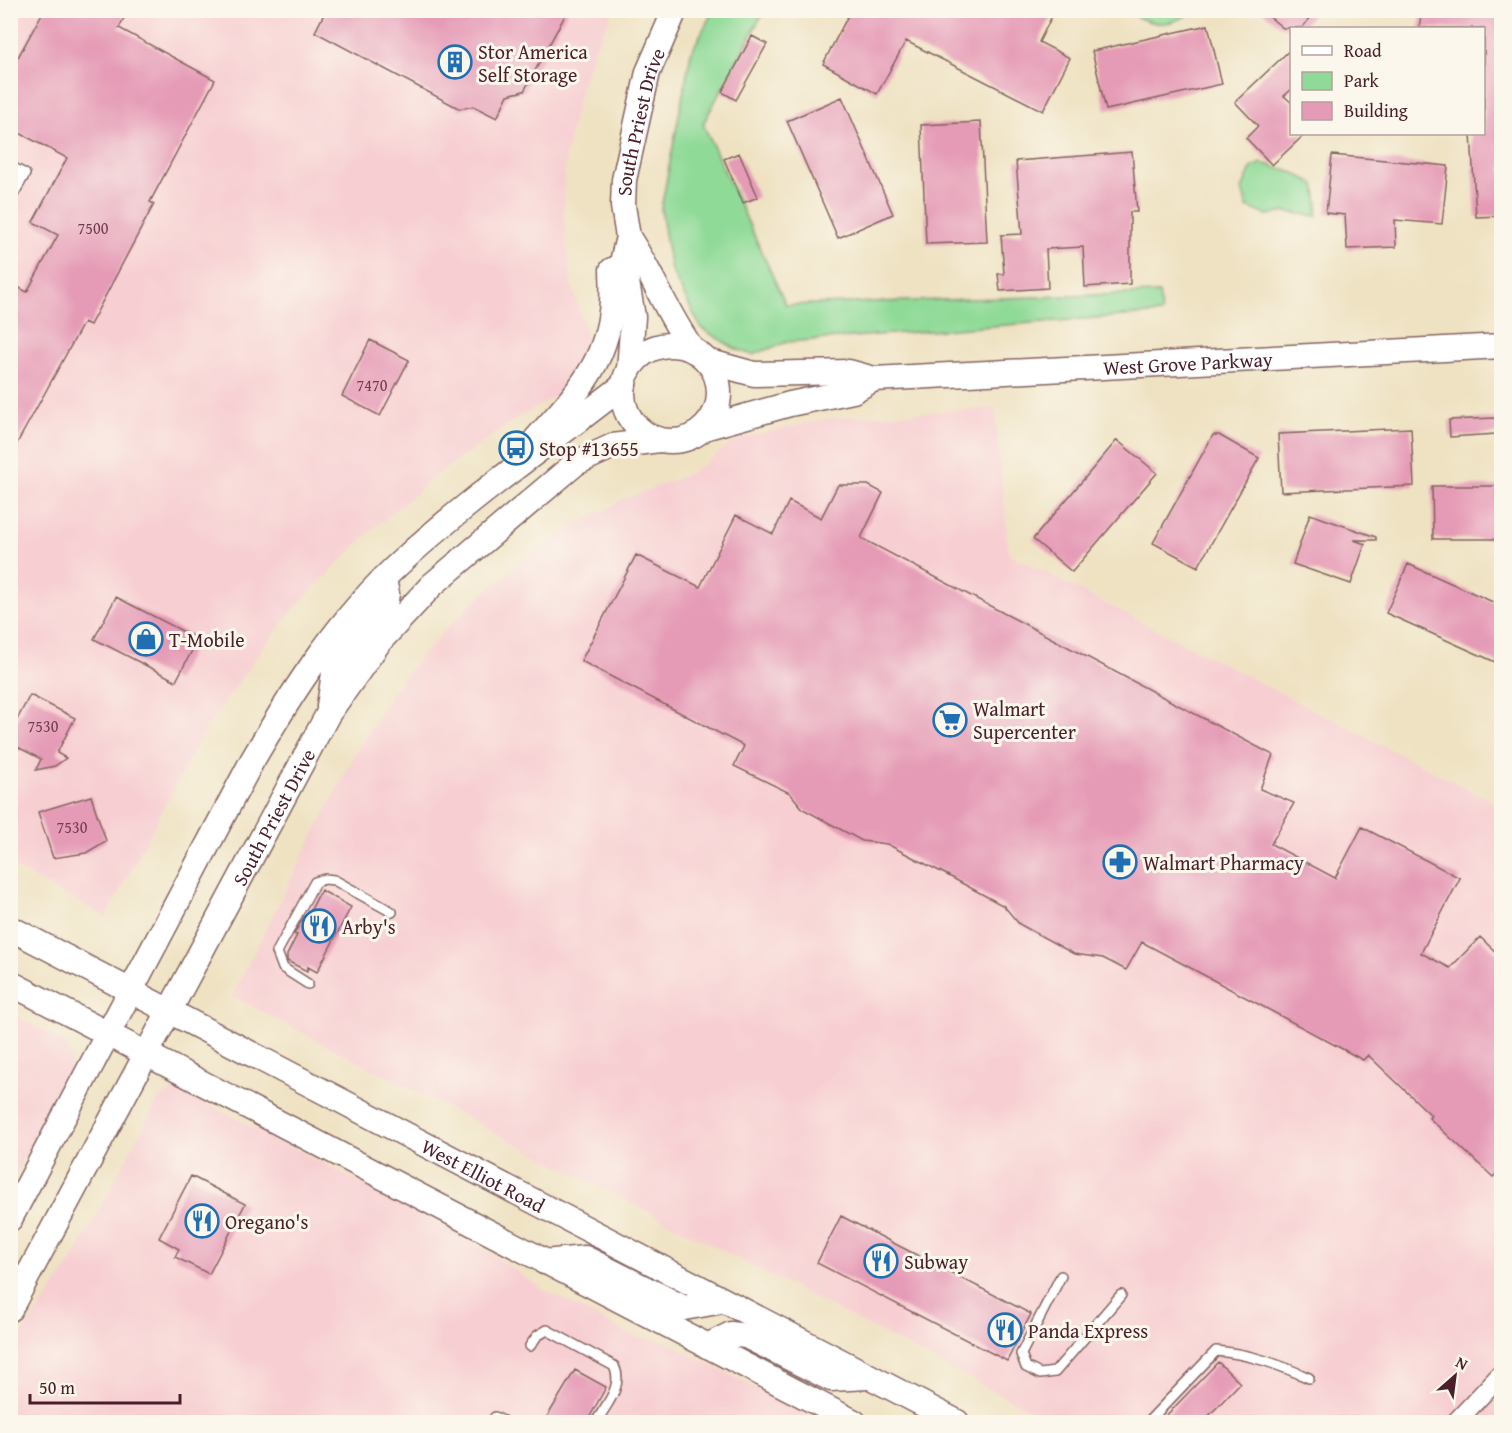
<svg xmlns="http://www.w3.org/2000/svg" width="1512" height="1433" font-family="'Gentium Book Plus',serif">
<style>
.built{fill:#f7cfd2}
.green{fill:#8fda97;stroke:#6c7c61;stroke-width:1.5}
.building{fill:#e59ab5}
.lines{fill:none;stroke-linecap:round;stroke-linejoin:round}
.lane-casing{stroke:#846360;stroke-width:12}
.street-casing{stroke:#846360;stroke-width:21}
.secondary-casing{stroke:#846360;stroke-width:27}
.lane{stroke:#fff;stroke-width:9}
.street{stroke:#fff;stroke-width:18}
.secondary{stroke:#fff;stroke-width:24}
.labels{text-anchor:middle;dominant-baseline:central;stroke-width:6;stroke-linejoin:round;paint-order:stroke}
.number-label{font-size:16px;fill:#713e4e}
.poi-label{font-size:20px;fill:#4a1f2b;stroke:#fbf7ec;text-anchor:start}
.street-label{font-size:20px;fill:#4a1f2b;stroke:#fbf7ec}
</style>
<rect width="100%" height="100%" fill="#fbf7ec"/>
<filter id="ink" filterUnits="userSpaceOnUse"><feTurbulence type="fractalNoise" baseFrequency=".0167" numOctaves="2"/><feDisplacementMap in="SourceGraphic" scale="12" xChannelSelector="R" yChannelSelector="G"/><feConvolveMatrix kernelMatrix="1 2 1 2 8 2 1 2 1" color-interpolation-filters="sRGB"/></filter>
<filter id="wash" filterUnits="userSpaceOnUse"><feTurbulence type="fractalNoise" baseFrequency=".008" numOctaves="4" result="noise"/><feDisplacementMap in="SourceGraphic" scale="24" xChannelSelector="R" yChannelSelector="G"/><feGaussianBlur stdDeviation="1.35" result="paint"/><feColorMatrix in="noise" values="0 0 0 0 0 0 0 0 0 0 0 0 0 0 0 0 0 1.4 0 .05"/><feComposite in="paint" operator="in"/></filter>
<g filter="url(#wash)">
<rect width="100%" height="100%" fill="#efe2c2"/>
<path class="built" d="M 10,11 L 613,11 L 591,57 L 580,89 L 566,155 L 564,188 L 564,220 L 571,282 L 588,342 L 600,371 L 516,419 L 438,474 L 365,536 L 296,607 L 264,646 L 206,728 L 106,917 L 11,866 Z
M 995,408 L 1009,554 L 1501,806 L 1501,1422 L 1053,1422 L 232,996 L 353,757 L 392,693 L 415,663 L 466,608 L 523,560 L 555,538 L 622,500 L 693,472 L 737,439 L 830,418 Z
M 11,1013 L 61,1040 L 69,1051 L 71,1062 L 69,1074 L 11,1183 Z
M 182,1091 L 462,1235 L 543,1289 L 635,1337 L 665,1341 L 822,1422 L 11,1422 L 11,1350 L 72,1261 L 158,1099 L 171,1092 Z"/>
<path class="green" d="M 713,11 L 764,11 L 703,124 L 786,305 L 1159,293 L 1162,313 L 787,342 L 752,355 L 734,348 L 701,328 L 671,270 L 661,209 L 691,53 Z
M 1136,11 L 1136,10 L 1193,11 C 1173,26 1156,27 1133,15 Z
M 1262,163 L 1294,173 L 1315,184 L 1318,204 L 1317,216 L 1286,212 L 1266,215 L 1247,207 L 1242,189 L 1252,167 Z"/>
<g id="blocks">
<path class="building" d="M 44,10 L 128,10 L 119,28 L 215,80 L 150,202 L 154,204 L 90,325 L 84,322 L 10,456 L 10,283 L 27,292 L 58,235 L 33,222 L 67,158 L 10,128 L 10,72 Z
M 326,10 L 568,10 L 524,91 L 508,95 L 497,118 L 473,106 L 460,109 L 315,32 Z
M 851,10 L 1055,10 L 1039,42 L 1070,58 L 1043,111 L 906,41 L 877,94 L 823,64 Z
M 1261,10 L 1316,10 L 1302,28 L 1283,28 Z
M 1422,10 L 1502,10 L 1502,216 L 1476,217 L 1471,134 L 1484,134 L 1484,28 L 1419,28 Z
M 1208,25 L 1222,84 L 1106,110 L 1092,51 Z
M 752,36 L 767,44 L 736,100 L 722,92 Z
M 1292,48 L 1292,89 L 1284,96 L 1292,103 L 1292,134 L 1305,134 L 1272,165 L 1246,138 L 1258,126 L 1235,102 Z
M 842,97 L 893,214 L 838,238 L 787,121 Z
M 981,122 L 987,242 L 926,244 L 921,125 Z
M 1132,152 L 1137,212 L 1130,212 L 1130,284 L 1085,287 L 1083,247 L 1046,249 L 1048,288 L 1000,291 L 998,274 L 1004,274 L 1001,235 L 1022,234 L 1016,161 Z
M 739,153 L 758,197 L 743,203 L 724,159 Z
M 1332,155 L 1448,166 L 1442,224 L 1395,220 L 1396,247 L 1347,249 L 1345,215 L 1326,213 Z
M 370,340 L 409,360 L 380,416 L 342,396 Z
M 1495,418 L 1496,434 L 1450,437 L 1449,420 Z
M 1411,428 L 1414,486 L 1281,492 L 1278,434 Z
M 1213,435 L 1219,435 L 1259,458 L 1198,567 L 1153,543 Z
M 1117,440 L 1157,473 L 1072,572 L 1033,539 Z
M 838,485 L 868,485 L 883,493 L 861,538 L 1273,755 L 1260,789 L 1294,803 L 1271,844 L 1335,878 L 1362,827 L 1460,878 L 1421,953 L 1450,968 L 1480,937 L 1502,958 L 1502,1168 L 1493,1177 L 1429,1118 L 1431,1115 L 1368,1055 L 1363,1060 L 1142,942 L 1126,970 L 1103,958 L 1074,954 L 1019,924 L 1004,906 L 947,875 L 887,844 L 862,841 L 803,809 L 790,793 L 734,766 L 744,746 L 581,661 L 636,555 L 700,587 L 736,515 L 773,534 L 789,501 L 821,518 Z
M 1432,486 L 1502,486 L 1502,539 L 1433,539 Z
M 1310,514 L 1376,537 L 1376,540 L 1354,540 L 1365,544 L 1351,584 L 1293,564 Z
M 1408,564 L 1502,606 L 1502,665 L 1386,613 Z
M 116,597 L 198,639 L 176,681 L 94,639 Z
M 30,695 L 75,718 L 57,753 L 66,758 L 55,766 L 36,770 L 41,759 L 10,743 L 10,733 Z
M 91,796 L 106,841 L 86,853 L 53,858 L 38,812 Z
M 321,890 L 351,907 L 317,972 L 308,967 L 307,971 L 287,961 L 287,955 L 297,935 L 294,934 L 304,917 L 306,919 Z
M 191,1176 L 245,1204 L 209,1274 L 175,1257 L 179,1249 L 159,1238 Z
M 841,1216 L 1031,1314 L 1007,1361 L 817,1263 Z
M 1218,1362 L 1240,1383 L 1203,1422 L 1160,1422 Z
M 575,1370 L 606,1387 L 587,1422 L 544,1422 Z"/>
</g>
</g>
<g filter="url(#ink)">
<use href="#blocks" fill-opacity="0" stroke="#846360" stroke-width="1.5"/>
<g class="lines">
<defs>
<path id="lane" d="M 10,166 L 25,174 L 10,200
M 308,984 L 283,968 L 277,952 L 315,882 L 325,879 L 334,880 L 392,912
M 1061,1276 L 1021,1354 L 1026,1367 L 1040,1374 L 1055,1372 L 1121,1295
M 530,1346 L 537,1336 L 547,1330 L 614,1366 C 624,1386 606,1405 596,1422
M 495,1417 L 505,1422
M 1148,1422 L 1216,1351 C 1250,1354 1278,1364 1309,1378"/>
<path id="street" d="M 1456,1422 L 1502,1373"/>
<g id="secondary">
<path d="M 628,237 C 653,274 667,315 693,350"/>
<circle cx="671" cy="393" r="48"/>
<path id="s1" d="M 707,361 L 754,374 L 849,372 L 874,379 L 1502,346"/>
<path id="s2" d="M 629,370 L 633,317 L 623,258 L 628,237 L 623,206 L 624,180 L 648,72 L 675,10"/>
<path d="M 704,428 L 790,404 L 853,391 L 874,379"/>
<path d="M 536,439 C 587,383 617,350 612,270"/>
<path d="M 329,706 L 334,673 L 385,605 L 387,594 L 384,579"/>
<path id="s3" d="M 10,928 L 957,1422"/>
<path d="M 10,983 L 854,1422"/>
<path d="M 10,1219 L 252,761 C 293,690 341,616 402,561 C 471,497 550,443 624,385"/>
<path d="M 544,1262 L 585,1258 L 684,1308 L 723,1301"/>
<path id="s4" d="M 10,1309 L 328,714 L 380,641 L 432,585 L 576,463 L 613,446 L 659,440"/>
<path d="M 707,1346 L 731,1334 L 746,1336 L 831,1379 L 868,1377"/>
</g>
</defs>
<use href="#lane" class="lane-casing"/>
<use href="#street" class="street-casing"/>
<use href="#secondary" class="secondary-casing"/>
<use href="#lane" class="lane"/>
<use href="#street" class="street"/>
<use href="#secondary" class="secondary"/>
</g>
</g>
<defs>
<symbol id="building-ring" viewBox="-11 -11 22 22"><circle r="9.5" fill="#fbf7ec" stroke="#1f6fb2" stroke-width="1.5"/><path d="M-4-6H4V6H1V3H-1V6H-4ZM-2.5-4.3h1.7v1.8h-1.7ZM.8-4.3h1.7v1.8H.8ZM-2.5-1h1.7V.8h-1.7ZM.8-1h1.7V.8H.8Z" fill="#1f6fb2"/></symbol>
<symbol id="bus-ring" viewBox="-11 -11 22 22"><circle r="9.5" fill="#fbf7ec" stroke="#1f6fb2" stroke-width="1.5"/><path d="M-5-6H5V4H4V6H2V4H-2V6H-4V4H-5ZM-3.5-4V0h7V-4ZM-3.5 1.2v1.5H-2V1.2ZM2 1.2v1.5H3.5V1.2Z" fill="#1f6fb2"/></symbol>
<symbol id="shop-ring" viewBox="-11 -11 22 22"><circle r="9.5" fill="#fbf7ec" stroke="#1f6fb2" stroke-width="1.5"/><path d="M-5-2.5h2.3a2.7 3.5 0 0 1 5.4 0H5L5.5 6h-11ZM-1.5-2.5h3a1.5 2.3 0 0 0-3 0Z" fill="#1f6fb2"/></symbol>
<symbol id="supermarket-ring" viewBox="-11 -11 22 22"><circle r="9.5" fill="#fbf7ec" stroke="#1f6fb2" stroke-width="1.5"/><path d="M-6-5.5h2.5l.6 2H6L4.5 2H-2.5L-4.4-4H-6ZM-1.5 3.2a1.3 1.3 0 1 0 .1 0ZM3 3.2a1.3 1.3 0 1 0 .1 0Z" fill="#1f6fb2"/></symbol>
<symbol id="pharmacy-ring" viewBox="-11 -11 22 22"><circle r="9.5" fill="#fbf7ec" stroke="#1f6fb2" stroke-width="1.5"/><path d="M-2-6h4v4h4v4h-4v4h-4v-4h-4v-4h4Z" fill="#1f6fb2"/></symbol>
<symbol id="restaurant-ring" viewBox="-11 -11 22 22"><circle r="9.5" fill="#fbf7ec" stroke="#1f6fb2" stroke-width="1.5"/><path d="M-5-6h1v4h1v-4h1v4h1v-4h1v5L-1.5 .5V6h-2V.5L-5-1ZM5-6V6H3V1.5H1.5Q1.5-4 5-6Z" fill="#1f6fb2"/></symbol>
</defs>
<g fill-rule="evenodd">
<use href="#building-ring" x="436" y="43" width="38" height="38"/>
<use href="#bus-ring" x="497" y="429" width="38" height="38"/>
<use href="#shop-ring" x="127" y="620" width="38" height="38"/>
<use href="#supermarket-ring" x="931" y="701" width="38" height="38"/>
<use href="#pharmacy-ring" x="1101" y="843" width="38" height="38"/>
<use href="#restaurant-ring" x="300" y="907" width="38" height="38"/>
<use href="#restaurant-ring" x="183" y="1202" width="38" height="38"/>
<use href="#restaurant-ring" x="862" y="1242" width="38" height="38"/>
<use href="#restaurant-ring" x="986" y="1311" width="38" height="38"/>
</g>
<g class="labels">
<g class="number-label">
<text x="93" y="228">7500</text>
<text x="372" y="385">7470</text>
<text x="43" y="726">7530</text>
<text x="72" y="827">7530</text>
</g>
<g class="poi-label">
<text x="478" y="51">Stor America<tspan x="478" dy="23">Self Storage</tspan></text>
<text x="539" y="448">Stop #13655</text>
<text x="169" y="639">T-Mobile</text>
<text x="973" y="708">Walmart<tspan x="973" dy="23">Supercenter</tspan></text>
<text x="1143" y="862">Walmart Pharmacy</text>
<text x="342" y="926">Arby's</text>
<text x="225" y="1221">Oregano's</text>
<text x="904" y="1261">Subway</text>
<text x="1028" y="1330">Panda Express</text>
</g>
<g class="street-label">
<text stroke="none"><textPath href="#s2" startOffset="252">South Priest Drive</textPath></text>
<text stroke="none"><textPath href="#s1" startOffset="484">West Grove Parkway</textPath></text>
<text stroke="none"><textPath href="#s4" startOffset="558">South Priest Drive</textPath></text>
<text stroke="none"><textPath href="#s3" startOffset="534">West Elliot Road</textPath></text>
</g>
</g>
<rect width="1512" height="1433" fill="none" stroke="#fbf7ec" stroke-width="36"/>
<rect x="1290" y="27" width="195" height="108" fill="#fbf7ec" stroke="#b4a19f" stroke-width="1.5"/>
<rect x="1302" y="46" width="30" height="9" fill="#ffffff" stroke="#b4a19f" stroke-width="1.5"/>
<text x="1344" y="57" font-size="18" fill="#4a1f2b">Road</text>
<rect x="1302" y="72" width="30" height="18" fill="#8fda97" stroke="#b4a19f" stroke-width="1.5"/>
<text x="1344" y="87" font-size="18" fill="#4a1f2b">Park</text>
<rect x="1302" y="102" width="30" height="18" fill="#e59ab5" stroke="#b4a19f" stroke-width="1.5"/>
<text x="1344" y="117" font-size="18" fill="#4a1f2b">Building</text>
<g transform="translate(1455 1376) rotate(28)" stroke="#fbf7ec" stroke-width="4.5" paint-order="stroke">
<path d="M0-4.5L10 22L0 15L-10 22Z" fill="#4a1f2b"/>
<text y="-9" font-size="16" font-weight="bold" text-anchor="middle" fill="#4a1f2b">N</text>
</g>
<path d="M30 1394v9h150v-9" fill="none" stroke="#4a1f2b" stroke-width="3"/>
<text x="39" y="1394" font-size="18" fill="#4a1f2b" stroke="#fbf7ec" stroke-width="4.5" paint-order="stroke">50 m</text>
</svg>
